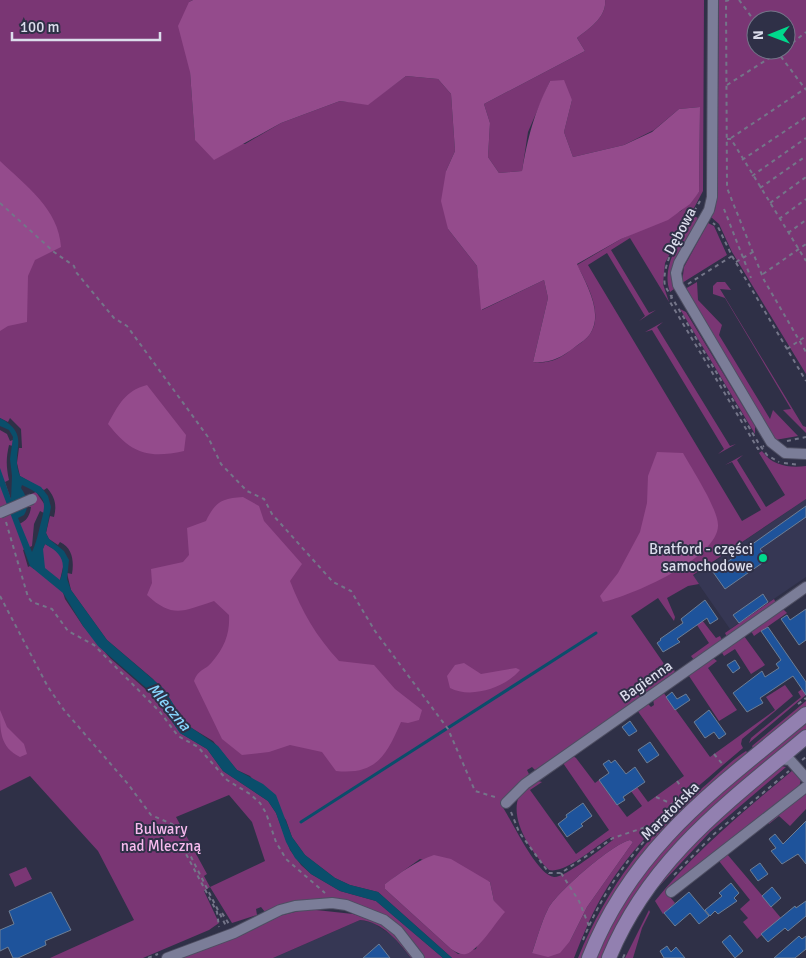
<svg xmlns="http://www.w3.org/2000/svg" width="806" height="958" font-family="Signika,sans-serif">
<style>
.built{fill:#363754}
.green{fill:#7a3674;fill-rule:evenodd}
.forest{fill:#944b8c}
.water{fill:#0a4e6b;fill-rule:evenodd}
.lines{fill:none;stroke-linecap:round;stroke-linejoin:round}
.stream{stroke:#0a4e6b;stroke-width:3}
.building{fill:#1e539b;stroke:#6d7e95}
.minor-casing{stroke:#4e4e62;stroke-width:12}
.major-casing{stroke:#4e4e62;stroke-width:16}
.path{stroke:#747589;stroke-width:2;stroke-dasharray:4 4;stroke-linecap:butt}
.minor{stroke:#7b7d98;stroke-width:10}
.major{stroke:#9280b0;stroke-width:14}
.minor-bridge-casing{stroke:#4e4e62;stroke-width:12;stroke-linecap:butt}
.minor-bridge{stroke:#7b7d98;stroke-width:10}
.poi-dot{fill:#00d98c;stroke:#2f3047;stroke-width:2}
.labels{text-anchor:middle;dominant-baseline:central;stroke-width:4;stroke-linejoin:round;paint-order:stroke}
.street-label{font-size:15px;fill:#dcddec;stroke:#2f3047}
.poi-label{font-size:15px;fill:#dcddec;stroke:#2f3047;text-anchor:end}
.park-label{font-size:15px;fill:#f8bbef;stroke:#2f3047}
.water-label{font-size:16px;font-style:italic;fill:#87d5fe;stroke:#2f3047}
</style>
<rect width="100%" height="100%" fill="#2f3047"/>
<path class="built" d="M 806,499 L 806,577 L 730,629 L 693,576 Z
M 360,920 L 373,923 L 393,936 L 411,958 L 273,958 Z"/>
<path class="green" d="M 0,0 L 193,0 L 189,2 L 190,72 L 195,139 L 245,144 L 281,123 L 340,101 L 368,104 L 406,76 L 438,79 L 451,94 L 455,151 L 446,171 L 448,229 L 477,266 L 482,310 L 544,280 L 548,298 L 533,362 C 549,364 560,359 572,349 C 578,345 586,340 590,334 C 604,314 587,284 577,265 L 621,239 L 681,211 L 699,192 L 700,107 L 679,109 L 654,130 L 624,145 L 573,157 L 564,132 L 572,100 L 550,81 L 528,132 L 522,171 L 499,173 L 488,157 L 490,123 L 484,104 L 585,51 L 577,38 C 589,29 607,17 605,0 L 704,0 L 703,191 L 665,263 L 663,284 L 669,302 L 630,238 L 611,250 L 649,313 L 656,310 L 639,321 L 645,316 L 607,253 L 588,265 L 742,521 L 761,510 L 732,462 L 725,465 L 743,455 L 737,460 L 766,507 L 785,495 L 759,453 L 762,451 C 772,466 790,468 806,466 L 806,499 L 693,575 L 699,584 L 688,586 L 667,598 L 675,617 L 674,621 L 658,598 L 631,616 L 669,671 L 674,668 L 675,674 L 535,770 L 532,767 L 527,770 L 529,774 L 500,803 C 511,818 536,875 554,877 C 565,878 603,847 613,840 L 611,837 C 595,846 566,874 549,870 C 532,854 509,820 519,796 C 522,789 532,785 538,781 L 542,782 L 530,790 L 576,854 L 609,830 L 563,763 L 573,756 L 576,758 L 595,783 L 599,780 L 627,817 L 642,806 L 631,791 L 637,787 L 648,802 L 684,776 L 637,710 L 647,703 L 651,707 L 654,705 L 653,699 L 663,692 L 710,757 L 775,710 L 766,697 L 785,685 L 793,696 L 742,739 L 741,744 L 743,748 C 690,793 636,837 601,898 C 590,917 582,938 574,958 L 452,958 L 378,892 L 350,885 L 335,878 L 305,855 L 292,837 L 286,820 L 250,776 L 237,770 L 213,741 L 185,724 L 170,699 L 153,679 L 107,640 L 71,590 L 67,573 L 72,574 C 74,562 73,548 60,542 L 58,545 L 49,539 L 46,533 L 50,516 L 54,517 C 57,505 55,497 47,488 L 44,490 L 20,476 L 17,463 L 19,448 L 22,448 L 21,429 L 10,418 L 8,422 L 0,418 ZM 630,840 L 633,842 L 587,907 L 570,941 L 532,953 C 537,939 541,923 548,909 C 556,893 612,844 630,840 ZM 420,859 L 490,882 L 494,901 L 476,949 L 458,954 L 451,949 L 385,889 L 385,884 Z
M 719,0 L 806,0 L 806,374 L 732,252 L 719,224 L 711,217 L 715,210 L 717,194 ZM 756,20 L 786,20 L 786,50 L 756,50 Z
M 694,216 L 698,218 L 672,268 L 674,289 L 670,292 C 660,265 682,239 694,216 Z
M 708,223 L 714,226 L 727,255 L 682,283 L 684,267 Z
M 697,282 L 698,300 L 722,325 L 719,335 L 770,419 L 773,410 L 798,436 L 775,440 L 685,289 Z
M 717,282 L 725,282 L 731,290 L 720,289 L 803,426 L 806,427 L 806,433 L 783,410 L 791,409 L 725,298 L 713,294 L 713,286 Z
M 680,309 L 686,312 L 755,426 L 755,434 Z
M 663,322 L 657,327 L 730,446 L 736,444 L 718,454 L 724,449 L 652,330 L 645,332 Z
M 0,430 L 7,434 L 10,441 L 13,440 L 13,446 L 9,445 C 6,458 6,466 9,480 L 5,482 L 19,524 C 27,521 30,515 31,507 L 28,507 L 26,496 L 36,492 L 45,505 L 44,513 L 40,511 L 34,524 L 32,546 L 23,550 L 28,567 L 30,566 L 34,569 L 45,544 L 59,552 L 64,563 L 60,580 L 61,586 L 65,599 L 83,626 L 110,658 L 159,701 L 180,733 L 207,749 L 223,771 L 268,801 L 276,813 L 290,850 L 301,865 L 311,874 L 340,891 L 376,901 L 443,958 L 424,958 L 411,941 L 343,902 L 277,907 L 265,912 L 261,907 L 256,909 L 257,915 L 232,923 L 210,887 L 204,891 L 219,923 L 209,930 L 143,958 L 50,958 L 134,920 L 98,851 L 30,776 L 0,791 ZM 229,795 L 252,822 L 265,861 L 210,887 L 204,876 L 207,874 L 176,817 Z
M 774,599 L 776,603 L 727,637 L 725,633 Z
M 783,609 L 787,613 L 754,636 L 751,631 Z
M 702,620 L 716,638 L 720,636 L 722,640 L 694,660 L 691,656 L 709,643 L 697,625 Z
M 744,636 L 765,665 L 751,674 L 735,649 L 724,656 L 721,651 Z
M 713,658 L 717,661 L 708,668 L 737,710 L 719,721 L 689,676 L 689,674 Z
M 802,689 L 806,691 L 806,695 L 749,743 L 751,738 L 801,697 L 798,692 Z
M 806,701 L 806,707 L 753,748 L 752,746 Z
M 806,721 L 806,730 C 747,779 682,826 639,890 C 625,911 615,936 604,958 L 594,958 L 604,936 L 639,876 L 700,809 Z
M 746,751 L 748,753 L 674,819 L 646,849 L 583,958 L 578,958 C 608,885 648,833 708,783 C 720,772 732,760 746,751 Z
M 781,766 L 786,767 L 710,832 L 649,897 L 664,875 L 699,837 Z
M 793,770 L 801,779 L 799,788 L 672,886 L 670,897 L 675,903 L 663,914 L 655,901 C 695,851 744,811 793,770 Z
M 806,793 L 806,809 L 790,826 L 779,816 L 769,824 L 768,821 Z
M 727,854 L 781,918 L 757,939 L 743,922 L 748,918 L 740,909 L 750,900 L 719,861 Z
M 26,867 L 32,879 L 15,887 L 9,874 Z
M 307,909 L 353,914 L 382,924 L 395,934 L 414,958 L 411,958 C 398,941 383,922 360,920 L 273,958 L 178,958 L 275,917 Z
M 649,910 L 650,912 L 642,928 L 633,958 L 625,958 Z"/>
<path class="forest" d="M 193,0 L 605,0 C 607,17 589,29 577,38 L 585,51 L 484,104 L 490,123 L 488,157 L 499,173 L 522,171 C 528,137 534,113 550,81 L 564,80 L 572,100 L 564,132 L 573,157 L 624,145 L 652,132 L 679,109 L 700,107 L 699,192 L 690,204 L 668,220 L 621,239 L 577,264 C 586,284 604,313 590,334 C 587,339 580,343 575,347 C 561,358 551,363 533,362 L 548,298 L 544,280 L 481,310 L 477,266 L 448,229 L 441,201 L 446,171 L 455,151 L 451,94 L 438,79 L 406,76 L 368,105 L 340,101 L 281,123 L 214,160 L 195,140 L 190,72 L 178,26 L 189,2 Z
M 0,161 C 25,185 59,209 61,247 L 35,260 L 28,276 L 27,322 L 8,326 L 0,331 Z
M 147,385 L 186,435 L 184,451 C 147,459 131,453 108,424 C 119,404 125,391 147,385 Z
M 657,452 L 683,453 C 692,469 718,509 718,525 C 719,558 631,596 603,602 L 600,596 L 618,573 L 640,532 L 647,503 L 648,476 Z
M 243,497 L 259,506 L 264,521 L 302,564 L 290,581 C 302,612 316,636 339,661 L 374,665 L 395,689 L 422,710 L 419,720 L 408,723 L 401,722 C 386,756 376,775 336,771 L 322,752 L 290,745 L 269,752 L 242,755 L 222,739 L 194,681 C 199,668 205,671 212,662 C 225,647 230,633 229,615 L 214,601 C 183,611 173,619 147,595 L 152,583 L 151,569 L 183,562 L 189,555 L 187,528 L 206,521 C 215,502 222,498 243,497 Z
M 464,663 L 481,674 L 516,668 L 520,670 C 505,688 471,699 450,688 L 447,676 L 455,665 Z
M 0,710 L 7,727 L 24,744 L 27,754 L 20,757 C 0,747 0,731 0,710 Z
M 630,840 L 633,842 L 587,907 L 570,941 L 560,953 L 548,957 L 532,953 C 537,939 541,923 548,909 C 556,893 612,844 630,840 Z
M 434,855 L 451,859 L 490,882 L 494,901 L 505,912 C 496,922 478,951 466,954 C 460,955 456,952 451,949 L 385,889 L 385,884 C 400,873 416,861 434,855 Z"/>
<path class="water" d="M 0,418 C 33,436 9,450 20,476 L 41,487 L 48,496 L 51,507 L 46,533 L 49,539 L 64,551 L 69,560 L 67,579 L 71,590 L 107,640 L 163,688 L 186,724 L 218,746 L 237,770 L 263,784 L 276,795 L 292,837 L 305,855 L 335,878 L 350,885 L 378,892 L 452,958 L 443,958 L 376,901 L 340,891 L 311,874 L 295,858 L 286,842 L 276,813 L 268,801 L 223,771 L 207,749 L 180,733 L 152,693 L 98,646 L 83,626 L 63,593 L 30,566 L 0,486 L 0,468 L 11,499 L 12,476 L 10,459 L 13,437 L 9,430 L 0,426 ZM 22,485 C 47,497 47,500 40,526 C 38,535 36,543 32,552 L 18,518 L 24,515 C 30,505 27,497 21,488 ZM 45,544 C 61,553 67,561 60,580 L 45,568 L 43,549 Z"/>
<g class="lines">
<path class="stream" d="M 301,822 L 596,633"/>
</g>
<path class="building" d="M 806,506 L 806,517 L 760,549 L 768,559 L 725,589 L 713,572 Z
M 763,594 L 768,602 L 739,623 L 733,615 Z
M 705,600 L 718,619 L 710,624 L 707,618 L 677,639 L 680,642 L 663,652 L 657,643 L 661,640 L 660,639 L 683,623 L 681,619 Z
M 806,609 L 806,640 L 799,645 L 781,619 L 787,615 L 790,620 Z
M 768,627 L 806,682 L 806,695 L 793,676 L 760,698 L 763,703 L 747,712 L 733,693 L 762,671 L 765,677 L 779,668 L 776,664 L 781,660 L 761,631 Z
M 735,660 L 740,668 L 733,673 L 727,665 Z
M 672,692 L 677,699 L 686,694 L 690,700 L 675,710 L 666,697 Z
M 709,710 L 726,734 L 719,739 L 714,732 L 705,738 L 694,722 Z
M 630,721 L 637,731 L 629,736 L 622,727 Z
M 650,742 L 659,755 L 647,763 L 638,750 Z
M 609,760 L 611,763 L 615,760 L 626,774 L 635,767 L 645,782 L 623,797 L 625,800 L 617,805 L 599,780 L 609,773 L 603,764 Z
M 583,803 L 592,816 L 581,824 L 583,826 L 567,837 L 558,824 L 567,817 L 566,815 Z
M 806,821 L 806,864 L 798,854 L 782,864 L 771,851 L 776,848 L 769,839 L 775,834 L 783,844 Z
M 760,863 L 768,874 L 758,881 L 750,870 Z
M 731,883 L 739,893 L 734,898 L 737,901 L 718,914 L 715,911 L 710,916 L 705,910 L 722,896 L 719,893 Z
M 772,887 L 781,898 L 771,907 L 762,896 Z
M 51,892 L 71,930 L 45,941 L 46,945 L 18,958 L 13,958 L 8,947 L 0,951 L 0,930 L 14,924 L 9,911 Z
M 689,892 L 709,916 L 699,924 L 690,913 L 675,926 L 664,913 Z
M 806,901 L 806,916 L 788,931 L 785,928 L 768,942 L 761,934 L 795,906 L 796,908 Z
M 730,935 L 743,951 L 735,958 L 722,942 Z
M 799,936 L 802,939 L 806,936 L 806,949 L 795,958 L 774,958 Z
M 379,944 L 390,958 L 363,958 Z
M 667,946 L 671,952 L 676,947 L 685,958 L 664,958 L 660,951 Z"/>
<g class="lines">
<defs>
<path id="minor" d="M 713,0 L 712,197 L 709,210 L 679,263 L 676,273 L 678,285 L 771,442 L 785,453 L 806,454
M 780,759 L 790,760 L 806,778
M 506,803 L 525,784 L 806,587
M 671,892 L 806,787
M 167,958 L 234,933 L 280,910 L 295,906 L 332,903 L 346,905 L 384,920 L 398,931 L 419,958"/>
<path id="major" d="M 589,958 C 633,846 717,788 806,714
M 609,958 C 649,860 727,803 806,737"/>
</defs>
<use href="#minor" class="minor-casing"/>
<use href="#major" class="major-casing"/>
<path class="path" d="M 729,0 L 726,1 L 727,188 L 764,280 L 806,352
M 739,0 L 756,23
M 786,48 L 806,32
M 776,50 L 806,90
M 727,85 L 782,50
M 731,138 L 806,88
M 727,139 L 731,139 L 806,261
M 742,160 L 806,117
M 752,176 L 806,138
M 760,188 L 806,156
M 700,201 C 688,224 660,260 665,286 L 759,444 L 767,455 L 779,462
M 0,203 L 54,252 L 74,266 L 76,272 L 114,318 L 127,326 L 208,437 L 221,464 L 247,491 L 264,499 L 272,514 L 333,582 L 351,591 L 375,631 L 448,729 L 475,791 L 498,798
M 770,203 L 806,177
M 724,209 L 751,278
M 779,219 L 806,199
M 788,233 L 806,220
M 732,256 L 806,381
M 736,262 L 753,252
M 763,274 L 806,244
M 688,284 L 732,256 L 718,227 L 713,223
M 672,295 L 670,302 L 758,449 L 764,446
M 787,349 L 806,336
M 787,441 L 806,437
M 784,463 L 799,465
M 6,522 L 28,597 L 32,602 L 52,609 L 68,631 L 94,645 L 160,712 L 178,736 L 198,747 L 227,780 L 250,794 L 260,803 L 266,813 L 276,842 L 286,859 L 325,893
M 0,596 L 48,687 L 64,710 L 128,784 L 151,815 L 172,824 L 178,831 L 226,926
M 798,704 L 806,698
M 714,754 L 724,766
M 802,760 L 806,757
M 677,781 L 688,797
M 656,797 L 677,806
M 511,812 L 519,832 L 549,873 L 561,873 L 613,838 L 649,826
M 172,847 L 186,854 L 217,912 L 219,927
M 561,873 L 579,901 L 589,926
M 674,875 L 714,834 L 789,771
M 222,913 L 229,924
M 583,940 C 605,885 643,836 688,798
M 148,958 L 158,954
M 623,958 L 626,951"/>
<use href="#minor" class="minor"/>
<use href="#major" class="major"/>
<defs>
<path id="minor-bridge" d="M 0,513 L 32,499"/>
</defs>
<use href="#minor-bridge" class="minor-bridge-casing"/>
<use href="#minor-bridge" class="minor-bridge"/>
</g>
<circle class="poi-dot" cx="763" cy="558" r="5"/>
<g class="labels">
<g class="street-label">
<text transform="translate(680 231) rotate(-62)">Dębowa</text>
<text transform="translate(646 681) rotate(-35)">Bagienna</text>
<text transform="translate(670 811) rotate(-45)">Maratońska</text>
</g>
<g class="poi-label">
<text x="753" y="549">Bratford - części<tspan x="753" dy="17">samochodowe</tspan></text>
</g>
<g class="park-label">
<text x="161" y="829">Bulwary<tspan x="161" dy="17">nad Mleczną</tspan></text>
</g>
<g class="water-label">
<text transform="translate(169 707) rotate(50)">Mleczna</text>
</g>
</g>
<g transform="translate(771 35) rotate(269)"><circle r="24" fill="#2f3047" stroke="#747589"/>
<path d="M0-4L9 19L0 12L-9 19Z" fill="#00d98c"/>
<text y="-8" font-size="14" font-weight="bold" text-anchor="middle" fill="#dcddec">N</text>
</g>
<path d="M12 32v8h148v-8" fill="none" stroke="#dcddec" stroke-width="2.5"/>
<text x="20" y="32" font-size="15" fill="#dcddec" stroke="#2f3047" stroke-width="4" paint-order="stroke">100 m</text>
</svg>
